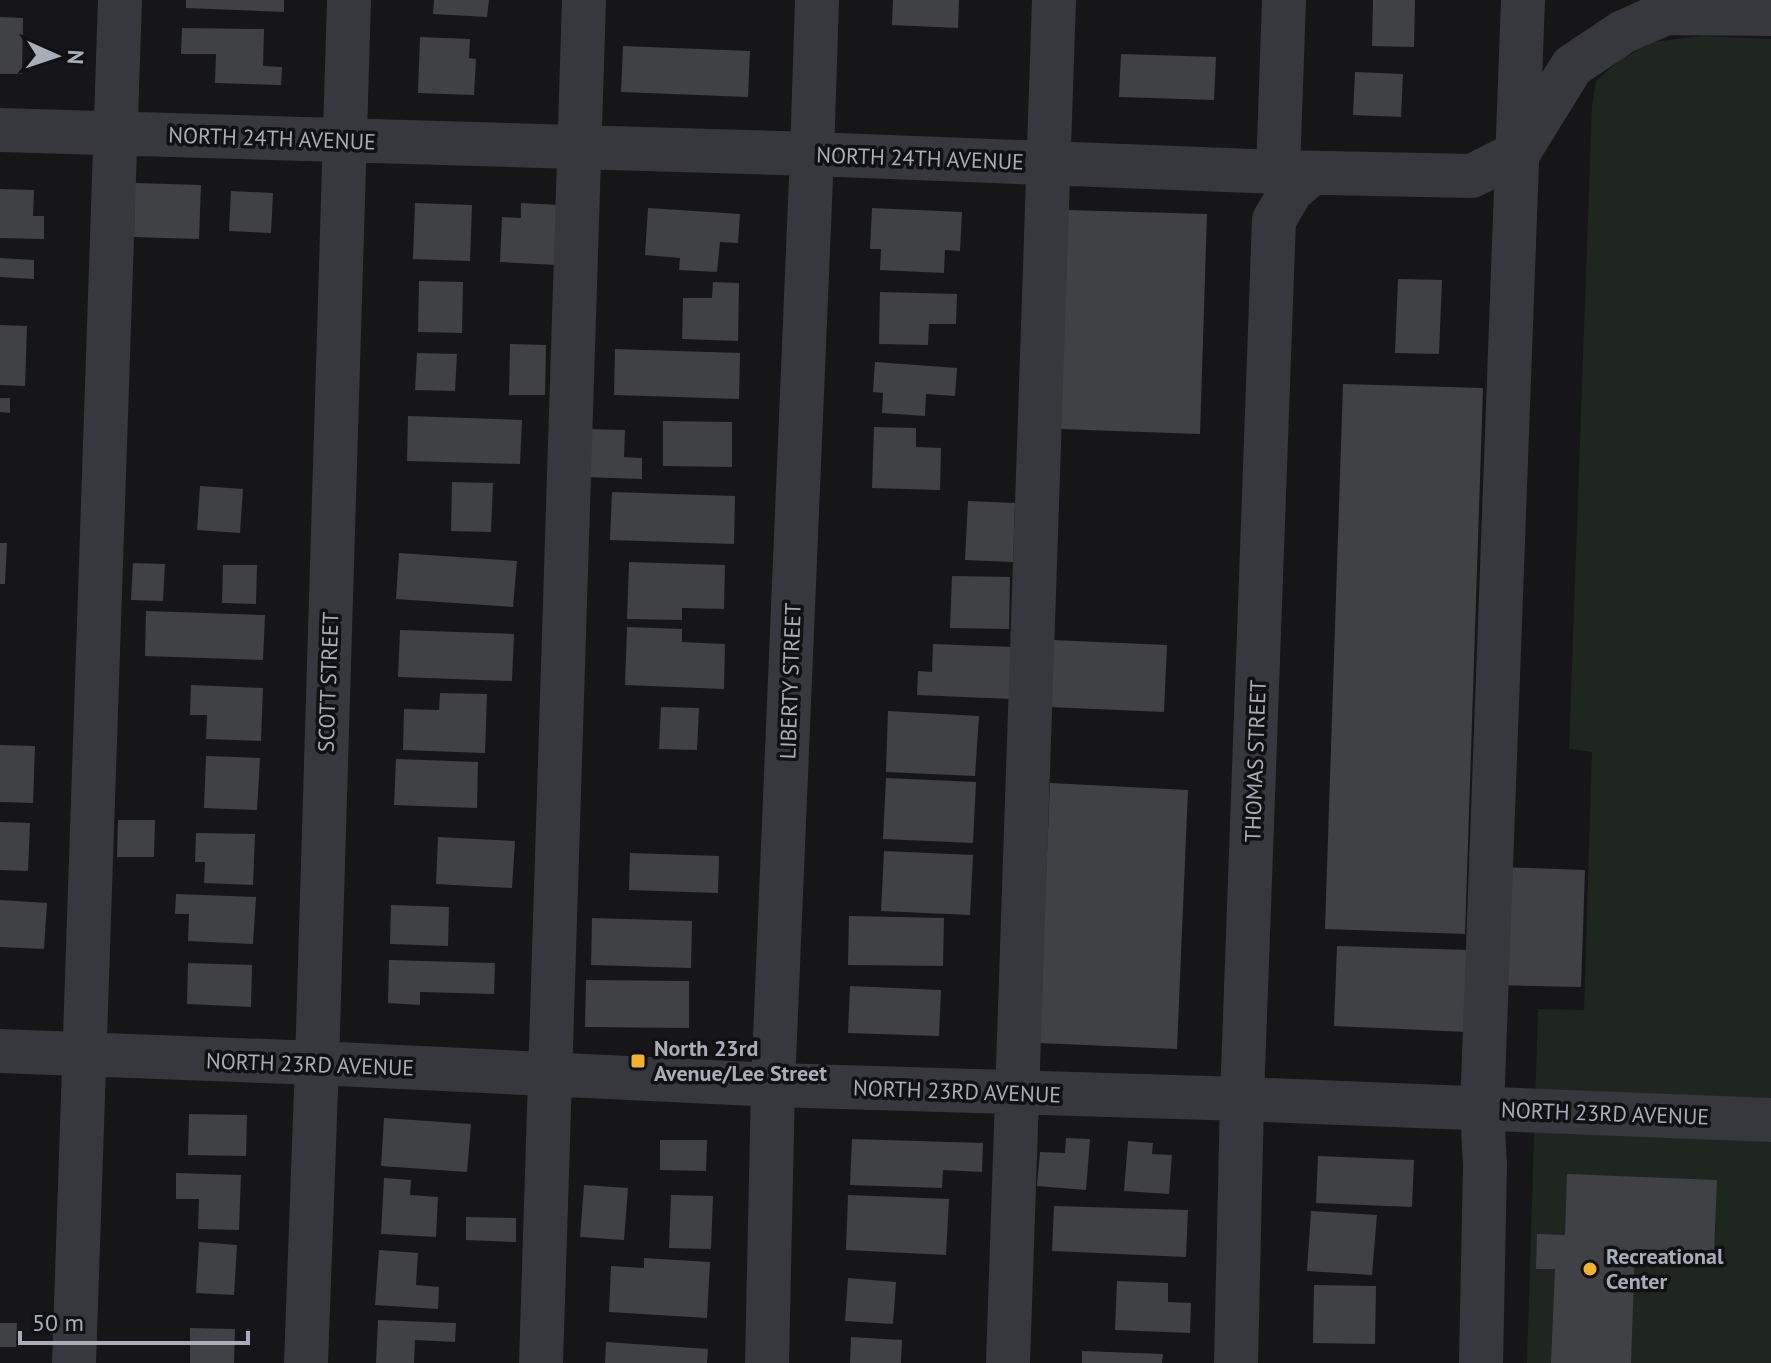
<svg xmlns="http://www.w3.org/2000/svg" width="1771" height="1363" font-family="'PT Sans',sans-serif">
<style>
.green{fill:#1e261f}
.building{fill:#404145}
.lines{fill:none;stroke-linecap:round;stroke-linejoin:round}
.minor{stroke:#37383d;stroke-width:44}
.poi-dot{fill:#f2b134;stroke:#111113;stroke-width:3}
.labels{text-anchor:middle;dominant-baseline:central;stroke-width:7;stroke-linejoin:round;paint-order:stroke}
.street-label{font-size:22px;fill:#a8adb8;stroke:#111113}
.poi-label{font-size:22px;font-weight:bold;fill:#a8adb8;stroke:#111113;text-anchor:start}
</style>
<rect width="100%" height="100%" fill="#161618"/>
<path class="green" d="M 1702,36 L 1771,39 L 1771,1363 L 1527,1363 L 1538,1009 L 1584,1010 L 1592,752 L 1569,749 L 1592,107 L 1596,81 L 1620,60 L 1653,42 Z"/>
<path class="building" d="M 186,0 L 284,0 L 284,12 L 186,8 Z
M 434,0 L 489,0 L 487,17 L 433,14 Z
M 893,0 L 959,0 L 958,28 L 892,25 Z
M 1373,0 L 1415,0 L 1414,47 L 1372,46 Z
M 0,17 L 23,18 L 22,74 L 0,74 Z
M 182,28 L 264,29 L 263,66 L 282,67 L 281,85 L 215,83 L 216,54 L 181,54 Z
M 420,37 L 470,39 L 469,58 L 476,59 L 474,95 L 418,93 Z
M 623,46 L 750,51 L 748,97 L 621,92 Z
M 1121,54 L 1216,57 L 1214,100 L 1119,97 Z
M 1355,72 L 1403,74 L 1401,117 L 1353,115 Z
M 135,183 L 201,185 L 199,239 L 134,237 Z
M 0,189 L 34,190 L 33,216 L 44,216 L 44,239 L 0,238 Z
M 231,191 L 273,193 L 271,233 L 229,231 Z
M 415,203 L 472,205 L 470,261 L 413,259 Z
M 521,203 L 559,205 L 557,265 L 500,262 L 502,217 L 521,218 Z
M 648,208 L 740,214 L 738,243 L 720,242 L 717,272 L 679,270 L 680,258 L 645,255 Z
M 872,208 L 962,212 L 960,251 L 945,250 L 944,273 L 880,270 L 881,249 L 870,249 Z
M 1067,210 L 1207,214 L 1200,434 L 1059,429 Z
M 0,258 L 34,260 L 34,279 L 0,277 Z
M 1398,279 L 1442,280 L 1439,354 L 1395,353 Z
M 419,281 L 463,282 L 462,333 L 418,332 Z
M 713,282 L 739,283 L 738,341 L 682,339 L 683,298 L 712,298 Z
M 880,292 L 957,294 L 956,324 L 929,324 L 928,345 L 879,344 Z
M 0,325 L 27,326 L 25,386 L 0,385 Z
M 510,344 L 546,345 L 545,395 L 509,395 Z
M 615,349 L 740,353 L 739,399 L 614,395 Z
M 417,353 L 457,354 L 455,391 L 415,390 Z
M 875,362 L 957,368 L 955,396 L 926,394 L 925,416 L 882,413 L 883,393 L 873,392 Z
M 1343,384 L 1483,388 L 1465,934 L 1325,929 Z
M 0,398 L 10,398 L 10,413 L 0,412 Z
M 408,416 L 522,420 L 520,464 L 407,461 Z
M 663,421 L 732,422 L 732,467 L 663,466 Z
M 874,427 L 916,428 L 916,447 L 941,448 L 940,490 L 872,488 Z
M 586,429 L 625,430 L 624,457 L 642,458 L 642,479 L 584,477 Z
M 452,482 L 493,483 L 491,532 L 451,531 Z
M 200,486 L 243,489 L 240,533 L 197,530 Z
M 612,492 L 735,496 L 734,544 L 610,540 Z
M 968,501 L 1015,503 L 1013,562 L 965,560 Z
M 0,543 L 7,543 L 5,584 L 0,584 Z
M 399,553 L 517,561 L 513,607 L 396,599 Z
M 629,562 L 725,565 L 724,609 L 682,608 L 682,620 L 627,619 Z
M 133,563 L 165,564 L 163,601 L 131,600 Z
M 223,565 L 257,565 L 256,604 L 222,603 Z
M 952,576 L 1010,577 L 1009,629 L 950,628 Z
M 146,611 L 265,615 L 263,660 L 145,656 Z
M 627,627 L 682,629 L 682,642 L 725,644 L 724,689 L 625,685 Z
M 400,630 L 514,634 L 512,681 L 398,677 Z
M 1052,640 L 1167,645 L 1164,712 L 1049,707 Z
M 933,644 L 1013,647 L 1011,699 L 917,695 L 918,671 L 932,672 Z
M 191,685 L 263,688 L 261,741 L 206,739 L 207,715 L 190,715 Z
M 440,693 L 487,694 L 485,753 L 403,750 L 404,709 L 439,710 Z
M 661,707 L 699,708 L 697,750 L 659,749 Z
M 888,711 L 979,716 L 975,776 L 886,772 Z
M 0,745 L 35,746 L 33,803 L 0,802 Z
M 206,756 L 260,758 L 257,810 L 204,808 Z
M 396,759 L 478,762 L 477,808 L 394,805 Z
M 886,778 L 976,782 L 973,843 L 883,839 Z
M 1050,783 L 1188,790 L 1177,1049 L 1039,1043 Z
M 118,820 L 155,820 L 154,857 L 117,857 Z
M 0,822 L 30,823 L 28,871 L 0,870 Z
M 196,833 L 255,834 L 253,885 L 204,883 L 205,862 L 195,862 Z
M 438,837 L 515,841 L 512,888 L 436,884 Z
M 884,851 L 973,855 L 970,915 L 881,911 Z
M 630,853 L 719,856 L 718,893 L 629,890 Z
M 1501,867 L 1585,870 L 1581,987 L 1497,985 Z
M 176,894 L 256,897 L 253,944 L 188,941 L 189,914 L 175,914 Z
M 0,900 L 47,903 L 44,949 L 0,947 Z
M 391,905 L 449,907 L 448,946 L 390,944 Z
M 849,916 L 944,918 L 943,966 L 848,965 Z
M 592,918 L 692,921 L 691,968 L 591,965 Z
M 1337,946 L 1470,950 L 1467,1032 L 1334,1026 Z
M 389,960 L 495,963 L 494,994 L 420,992 L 420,1005 L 388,1003 Z
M 188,963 L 252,965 L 251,1007 L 187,1004 Z
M 586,980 L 689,981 L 689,1028 L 585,1027 Z
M 850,986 L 941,990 L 939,1036 L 848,1033 Z
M 189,1114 L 247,1115 L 246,1156 L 188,1155 Z
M 384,1118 L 471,1124 L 467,1172 L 381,1166 Z
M 1066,1138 L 1090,1139 L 1086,1190 L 1037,1186 L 1040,1152 L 1065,1153 Z
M 852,1139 L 983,1143 L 982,1172 L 943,1170 L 942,1188 L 850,1185 Z
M 660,1140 L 707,1140 L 706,1171 L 660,1170 Z
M 1128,1141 L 1153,1143 L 1152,1154 L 1172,1155 L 1169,1194 L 1124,1191 Z
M 1318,1156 L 1414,1160 L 1412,1207 L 1316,1203 Z
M 176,1173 L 241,1175 L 239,1230 L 198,1229 L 199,1199 L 176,1199 Z
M 1567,1174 L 1717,1180 L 1714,1252 L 1635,1249 L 1631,1363 L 1551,1363 L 1555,1269 L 1536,1269 L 1537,1234 L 1565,1235 Z
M 384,1178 L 411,1180 L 410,1195 L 438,1197 L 436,1237 L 381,1234 Z
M 584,1185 L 628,1188 L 624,1240 L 580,1237 Z
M 671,1195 L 713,1196 L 711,1249 L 669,1248 Z
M 848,1195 L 949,1199 L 946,1255 L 846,1250 Z
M 1054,1206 L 1188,1210 L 1186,1257 L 1052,1251 Z
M 1311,1211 L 1377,1215 L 1372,1275 L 1307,1271 Z
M 466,1217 L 516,1218 L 516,1242 L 466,1240 Z
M 199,1242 L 237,1245 L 234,1295 L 196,1293 Z
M 379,1250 L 418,1253 L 416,1285 L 439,1287 L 438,1309 L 375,1305 Z
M 644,1258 L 710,1262 L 707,1318 L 609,1312 L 611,1266 L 644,1268 Z
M 848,1278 L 896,1282 L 893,1324 L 845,1321 Z
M 1117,1281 L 1168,1283 L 1168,1302 L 1191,1303 L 1190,1333 L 1115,1330 Z
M 1314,1285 L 1376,1286 L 1375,1344 L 1313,1343 Z
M 378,1320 L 456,1323 L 455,1342 L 415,1340 L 414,1363 L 376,1363 Z
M 0,1323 L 17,1323 L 16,1347 L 0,1347 Z
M 190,1328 L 235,1329 L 234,1363 L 190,1363 Z
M 851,1337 L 902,1340 L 901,1363 L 850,1363 Z
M 606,1342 L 708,1349 L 707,1363 L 605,1363 Z
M 1082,1351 L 1163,1354 L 1162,1363 L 1082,1363 Z"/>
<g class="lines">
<path class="minor" d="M 0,130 L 812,154 L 1278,172 L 1472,176 L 1519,152 L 1572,66 L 1623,32 L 1666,13 L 1771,14
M 1278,172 L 1284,0
M 0,1051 L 317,1063 L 773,1085 L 1242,1099 L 1771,1120
M 74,1363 L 120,0
M 306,1363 L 317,1063 L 349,0
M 541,1363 L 584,0
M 767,1363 L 773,1085 L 812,154 L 817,0
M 1008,1363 L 1054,0
M 1236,1363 L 1242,1099 L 1274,220 L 1291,191 L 1312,173
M 1481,1363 L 1485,1165 L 1482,1109 L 1523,0"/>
</g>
<g class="poi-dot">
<rect x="630" y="1053" width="16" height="16" rx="4"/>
<circle cx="1590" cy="1269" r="8"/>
</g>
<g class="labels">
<g class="street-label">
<text transform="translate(272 138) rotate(2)">NORTH 24TH AVENUE</text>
<text transform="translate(920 158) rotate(2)">NORTH 24TH AVENUE</text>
<text transform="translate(790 681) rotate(-88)">LIBERTY STREET</text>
<text transform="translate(328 682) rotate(-88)">SCOTT STREET</text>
<text transform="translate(1255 761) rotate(-88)">THOMAS STREET</text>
<text transform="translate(310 1064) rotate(2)">NORTH 23RD AVENUE</text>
<text transform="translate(957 1091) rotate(2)">NORTH 23RD AVENUE</text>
<text transform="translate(1605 1113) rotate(2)">NORTH 23RD AVENUE</text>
</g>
<g class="poi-label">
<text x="654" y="1048">North 23rd<tspan x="654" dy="25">Avenue/Lee Street</tspan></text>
<text x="1606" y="1256">Recreational<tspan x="1606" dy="25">Center</tspan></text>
</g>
</g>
<g transform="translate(56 56) rotate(93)" stroke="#111113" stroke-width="6" paint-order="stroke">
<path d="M0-6L14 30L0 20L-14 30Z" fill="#a8adb8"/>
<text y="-12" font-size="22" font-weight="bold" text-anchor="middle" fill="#a8adb8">N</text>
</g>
<path d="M20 1331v12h228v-12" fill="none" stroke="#a8adb8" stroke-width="4"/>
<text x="32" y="1331" font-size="24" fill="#a8adb8" stroke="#111113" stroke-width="6" paint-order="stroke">50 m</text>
</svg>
